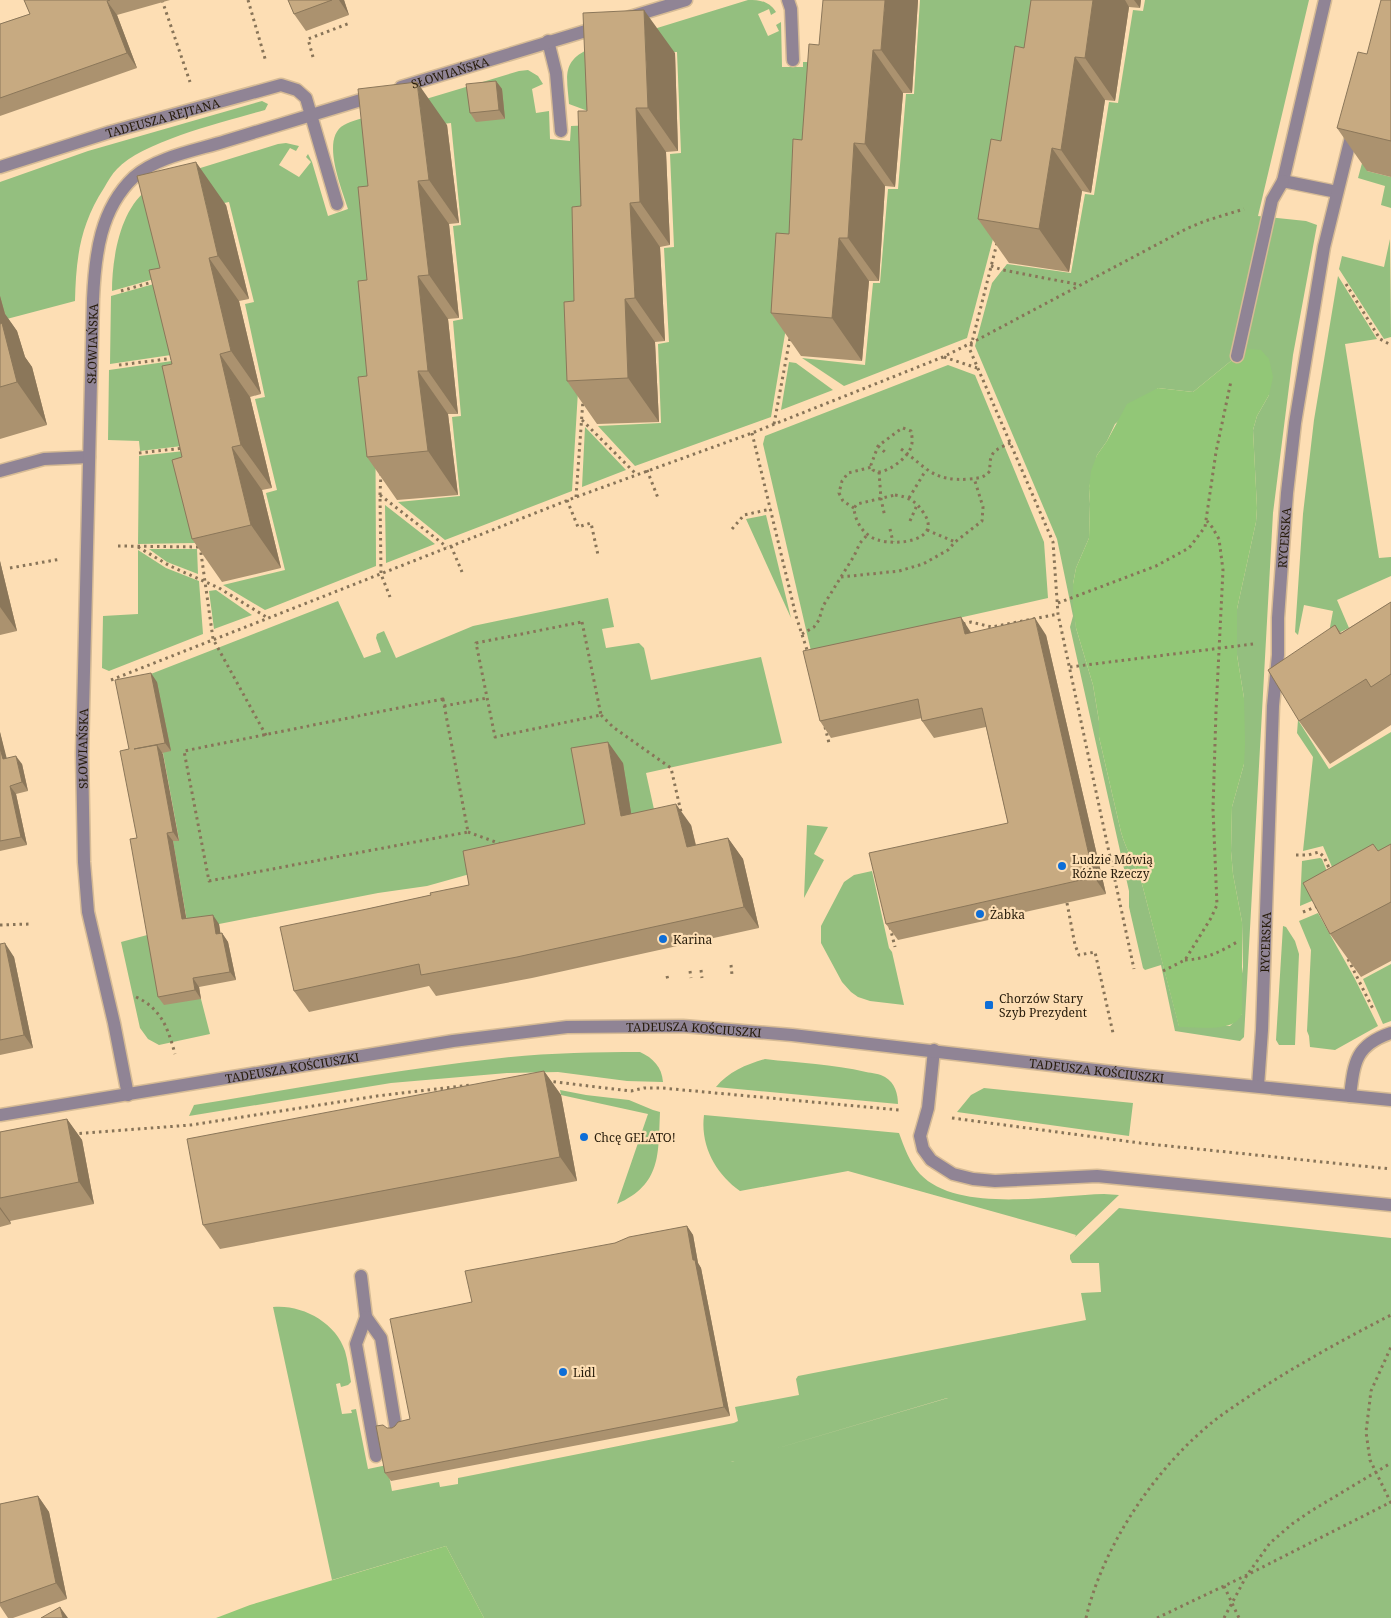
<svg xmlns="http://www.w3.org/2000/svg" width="1391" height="1618" font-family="'Noto Serif',serif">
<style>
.green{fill:#94bf7f;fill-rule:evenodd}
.forest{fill:#92c777}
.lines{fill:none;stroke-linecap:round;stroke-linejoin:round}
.minor-casing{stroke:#d6bb95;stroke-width:15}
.path{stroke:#887458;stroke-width:3;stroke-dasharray:2.5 4;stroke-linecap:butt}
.minor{stroke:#908495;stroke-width:12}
.wall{fill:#ab926f}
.shaded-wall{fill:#8b775a}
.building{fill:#c7aa81;stroke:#8b775a}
.poi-dot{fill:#0e6ed7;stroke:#fddeb4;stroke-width:2}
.labels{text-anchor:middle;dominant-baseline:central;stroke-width:4.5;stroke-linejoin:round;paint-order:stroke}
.street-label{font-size:12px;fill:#261b0a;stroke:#fddeb4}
.poi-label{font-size:12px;fill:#261b0a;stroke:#fddeb4;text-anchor:start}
</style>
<rect width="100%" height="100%" fill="#fddeb4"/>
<path class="green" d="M 748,0 C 760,0 769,1 776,12 L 771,15 L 769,9 L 758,14 L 768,36 L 779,31 L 776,25 L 781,22 L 782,67 L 803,67 L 803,62 L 825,62 L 830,67 L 771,417 L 635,466 L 598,426 L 661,423 L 658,344 L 669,342 L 664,248 L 674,247 L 670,154 L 681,153 L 677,52 L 613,53 L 615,41 Z
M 920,0 L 1034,0 L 1055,3 L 967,338 L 844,386 L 802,358 L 865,365 L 873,283 L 880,283 L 888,189 L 898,189 L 906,94 L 914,94 Z
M 1145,0 L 1309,0 L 1258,216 L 1306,221 L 1317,225 L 1293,355 L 1273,513 L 1244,1037 L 1240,1041 L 1175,1031 L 1161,965 L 1145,970 L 1143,968 L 1129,907 L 1129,891 L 1070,627 L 1073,616 L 1057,539 L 975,346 L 992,283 L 1007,264 L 1071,273 L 1085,194 L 1094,195 L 1109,102 L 1118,103 L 1133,10 L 1143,11 ZM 1237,356 L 1269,395 L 1257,416 L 1253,430 L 1257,508 L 1256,522 L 1237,609 L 1237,655 L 1244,698 L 1244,764 L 1232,807 L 1231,851 L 1233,874 L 1242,922 L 1243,967 L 1240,987 L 1242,1014 L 1230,1026 L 1179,1026 L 1142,884 C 1136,866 1126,850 1121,832 L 1099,737 L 1099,721 L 1093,685 L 1076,628 L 1073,584 L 1076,568 L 1089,538 L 1090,504 L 1089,488 L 1097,455 L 1107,441 L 1115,424 L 1158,388 L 1193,392 Z
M 591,48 L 596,114 L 569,104 C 567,76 561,61 591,48 Z
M 528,70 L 538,76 L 543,84 L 532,89 L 536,113 L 549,111 L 550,139 L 570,141 L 571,126 L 594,125 L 572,491 L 445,540 L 398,502 L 460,496 L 452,417 L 461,416 L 453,321 L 463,319 L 453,226 L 461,225 L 451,123 L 386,131 L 386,111 L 519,71 Z
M 262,101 L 268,104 L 265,110 C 227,121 143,141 117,169 C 112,174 108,181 104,188 C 80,225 76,258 75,301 L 3,320 L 0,309 L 0,182 L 88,151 Z
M 374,115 L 376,566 L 265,610 L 223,585 L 285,570 L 266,493 L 277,490 L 255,399 L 265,397 L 245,304 L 254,302 L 229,202 L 166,215 L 181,174 L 278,144 L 286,143 L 299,146 L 296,151 L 290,148 L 279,165 L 299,177 L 311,162 L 306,157 L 308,154 L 312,162 L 328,216 L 348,209 C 342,189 320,138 344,125 C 353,120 364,118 374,115 Z
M 1368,141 L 1367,171 L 1391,177 L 1391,208 L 1381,205 L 1385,186 L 1358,178 Z
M 150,188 L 161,277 L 112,291 C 112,259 120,207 150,188 Z
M 1390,239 L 1391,337 L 1384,339 L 1339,269 L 1342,256 L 1384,267 Z
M 1338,276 L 1377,339 L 1345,344 L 1379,558 L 1391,557 L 1391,576 L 1337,600 L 1349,628 L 1328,638 L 1333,611 L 1304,605 L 1298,635 L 1295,632 L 1303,514 L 1314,420 Z
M 161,282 L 171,355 L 110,364 L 111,296 Z
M 172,361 L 182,446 L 140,451 L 139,441 L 108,440 L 109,370 Z
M 789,362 L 796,363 L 833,390 L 781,410 Z
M 948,365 L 975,375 L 1044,542 L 1048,598 L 811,651 L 763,444 L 765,436 Z
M 585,427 L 626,470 L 582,487 Z
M 184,451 L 195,543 L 138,544 L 139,456 Z
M 385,505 L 435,544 L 386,563 Z
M 766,515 L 791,618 L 746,519 Z
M 149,549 L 197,549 L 198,574 L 167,562 Z
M 138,550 L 166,568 L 199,581 L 203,634 L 109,671 L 102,668 L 103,616 L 138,614 Z
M 216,590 L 252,615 L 214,629 L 209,591 Z
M 608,598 L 614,627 L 602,629 L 606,648 L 639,643 L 644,648 L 651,680 L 761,657 L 782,743 L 646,773 L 659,832 L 477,872 L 427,886 L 378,893 L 219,924 L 194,928 L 188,927 L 173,841 L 179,840 L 163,753 L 120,686 L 338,601 L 364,658 L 381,652 L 376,638 L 377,634 L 384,631 L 396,658 L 473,626 Z
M 1298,720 L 1329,769 L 1391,732 L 1391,868 L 1341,888 L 1323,846 L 1303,851 L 1313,757 L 1297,733 Z
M 807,825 L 828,827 L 814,854 L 824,860 L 804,898 Z
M 1320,858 L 1322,859 L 1335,891 L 1300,906 L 1302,861 Z
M 872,871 L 889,948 L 892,952 L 904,1005 L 870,1001 L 858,997 L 851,992 L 842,982 L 821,943 L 821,926 L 844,882 L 854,875 Z
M 1318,913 L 1355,979 L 1378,1026 L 1335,1050 L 1310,1047 L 1309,1036 L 1307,1031 L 1311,950 L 1299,921 Z
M 1283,926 L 1286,927 L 1295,941 L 1299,954 L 1295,1045 L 1279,1045 L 1276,1040 Z
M 151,934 L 201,999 L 210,1034 L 159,1045 L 148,1039 L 140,1028 L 121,942 Z
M 1391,964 L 1391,1021 L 1383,1024 L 1363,979 Z
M 640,1052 C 653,1058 662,1067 663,1082 L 627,1081 L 558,1072 L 507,1073 L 391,1083 L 189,1116 L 194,1105 C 293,1089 393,1070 493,1059 C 542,1053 591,1052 640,1052 Z
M 765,1059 C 798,1063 833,1064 866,1072 C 872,1073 880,1074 885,1077 C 895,1083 898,1094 898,1104 L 716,1087 C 728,1072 747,1064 765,1059 Z
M 984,1088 L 1133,1103 L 1129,1136 L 957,1112 L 971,1095 Z
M 560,1090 L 586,1095 L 629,1100 L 653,1110 L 660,1112 C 658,1154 662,1184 617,1204 L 648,1114 L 561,1095 Z
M 704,1115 L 899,1133 C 904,1147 910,1163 920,1174 C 958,1214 1054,1195 1104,1194 L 1119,1195 L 1075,1237 L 1076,1235 L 1063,1231 L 848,1171 L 740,1191 C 716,1174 700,1146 704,1115 Z
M 1119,1208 L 1391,1238 L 1391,1618 L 484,1618 L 446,1546 L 332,1580 L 273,1307 C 301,1304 336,1322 345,1351 C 348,1361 349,1372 351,1382 L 348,1385 L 341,1387 L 340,1383 L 336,1384 L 342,1414 L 352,1413 L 351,1410 L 356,1409 L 368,1469 L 387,1465 L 392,1491 L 439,1482 L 440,1487 L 458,1484 L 458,1478 L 734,1423 L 738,1421 L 735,1407 L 799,1395 L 796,1379 L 798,1376 L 1086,1320 L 1081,1293 L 1101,1292 L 1099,1263 L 1072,1263 L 1070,1259 L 1070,1255 ZM 948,1398 L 731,1462 L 947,1398 Z"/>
<path class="forest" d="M 1248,349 L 1261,350 L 1269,359 L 1273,377 L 1269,395 L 1257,416 L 1253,430 L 1257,508 L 1256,522 L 1237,609 L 1237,655 L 1244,698 L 1245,744 L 1244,764 L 1232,807 L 1231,851 L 1233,874 L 1242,922 L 1242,1014 C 1234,1034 1197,1026 1179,1027 L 1142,884 C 1136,866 1126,850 1121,832 L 1099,737 L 1099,721 L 1093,685 L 1076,628 L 1073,607 L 1073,584 L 1076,568 L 1089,538 L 1090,504 L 1089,488 L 1091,471 L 1097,455 L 1107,441 L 1127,404 L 1158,388 L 1193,392 L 1237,356 Z
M 446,1546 L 484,1618 L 216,1618 L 250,1605 Z"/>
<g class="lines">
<defs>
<g id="minor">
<path d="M 788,0 L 791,9 L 793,60"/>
<path d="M 1325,0 L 1283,181 L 1337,192"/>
<path d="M 630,17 L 686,0"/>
<path d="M 548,41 L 556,73 L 561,131"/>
<path id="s1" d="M 401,87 L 599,27"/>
<path id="s2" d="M 0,167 L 110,132 L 281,85 L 297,90 L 306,98 L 337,204"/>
<path d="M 1237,356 L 1272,200 L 1283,181"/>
<path d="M 0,471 L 44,459 L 89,457"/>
<path d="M 934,1050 L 928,1108 L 920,1136 L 923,1149 L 931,1160 L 953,1174 L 973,1179 L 995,1181 L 1097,1176 L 1391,1205"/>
<path id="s3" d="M 1258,1086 L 1262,1030 L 1273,706 L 1278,655 L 1278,618 L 1287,493 L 1295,423 L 1324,247 L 1353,129"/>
<path id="s4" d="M 128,1095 L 114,1023 L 88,912 L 84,862 L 82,754 L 93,299 C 95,255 100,209 134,177 C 156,157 198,150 226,141 C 275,126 325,111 374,96"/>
<path d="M 1350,1096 C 1354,1063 1355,1045 1391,1033"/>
<path id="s5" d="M 0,1115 L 453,1041 L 567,1027 L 683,1026 L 792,1035 L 1147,1076 L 1391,1100"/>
<path d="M 361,1276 L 366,1317 L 356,1344 L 376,1456"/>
<path d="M 366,1317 L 381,1338 L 396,1429"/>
</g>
</defs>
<use href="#minor" class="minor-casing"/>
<path class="path" d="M 162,0 L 190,82
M 248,0 L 266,62
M 313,57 L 308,39 L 350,23
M 997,243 L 970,350 L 1053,542 L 1058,614 L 1134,969
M 991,266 L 1003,270 L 1081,285
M 1346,284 L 1380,339 L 1391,345
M 121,291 L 156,281
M 944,357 L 977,368
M 119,365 L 175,358
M 582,420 L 636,474
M 774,424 L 790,338
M 903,428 L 911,431 C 912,436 913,442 911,447 C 908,458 887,473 877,472 L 873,470 L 871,465 L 878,446 L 898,431 Z
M 752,433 L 796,616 L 808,653
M 878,446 L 887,454
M 901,449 C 927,468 933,482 970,479 C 979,478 984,478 990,471 C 989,452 994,450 1011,443
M 139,453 L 184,448
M 647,470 L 658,498
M 879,472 L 881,499 L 885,517
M 381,473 L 380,494 L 381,574 L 390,597
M 380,495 L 447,547
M 895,495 C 908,497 916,501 923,512 C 944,541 896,546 878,540 C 864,536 855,522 854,508 L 857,504 Z
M 576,497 L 583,400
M 909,498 L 926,470
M 567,500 L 578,527 L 591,523 L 598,555
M 854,508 L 843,501 L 839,493 L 842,481 L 848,473 L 872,467
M 910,521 L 917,505
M 732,529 L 744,515 L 771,509
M 890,529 L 893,542
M 927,530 L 955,542
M 118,546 L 200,547
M 200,546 L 213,639 L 268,739
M 451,546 L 462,572
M 138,547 L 170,566 L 219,588 L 268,618
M 10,568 L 61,559
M 841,577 L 899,571 L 923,564 L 948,550 L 955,542 L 982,521 L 983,507 L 974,478
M 1058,603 L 1156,566 L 1189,548 L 1205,527 L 1216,452 L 1231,381
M 582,622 L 601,715 L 495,737 L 476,643 Z
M 963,624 L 971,622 L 992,627 L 1058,614
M 802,634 L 814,627 L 819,620 L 823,606 L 854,556 L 860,543 L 868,534
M 1070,667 L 1253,644
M 111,680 L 576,497 L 752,433 L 943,357 L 977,340 L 1188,228 L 1205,221 L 1244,209
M 443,699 L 468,832 L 209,881 L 184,751 Z
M 444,706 L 487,698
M 601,715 L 613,727 L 671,768 L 681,812
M 825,727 L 829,743
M 468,832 L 501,844
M 1296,855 L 1308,855 L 1319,852 L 1324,857 L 1330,870
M 1067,903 L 1075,945 L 1079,955 L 1095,952 L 1113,1033
M 1303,912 L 1320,905
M 0,925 L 30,924
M 890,927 L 895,947
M 1348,959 L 1374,1011
M 1185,960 C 1206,959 1220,952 1237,942
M 731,965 L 732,975
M 701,970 L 702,978
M 690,971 L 691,978
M 1163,971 L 1185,960 L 1211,918 L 1217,905 L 1213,809 L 1216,711 L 1223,570 L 1219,539 L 1212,527 L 1207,521
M 667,976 L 668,980
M 136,997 C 162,1009 168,1029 175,1054
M 547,1081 L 631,1091 L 644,1088 L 662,1088 L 899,1110
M 952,1118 L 1140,1143 L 1391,1169
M 73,1134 L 191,1125 L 377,1096 L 471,1085
M 1391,1503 L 1370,1460 L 1366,1432 L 1371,1391 L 1391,1347
M 1224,1586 L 1239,1618
M 1086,1618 C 1103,1545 1156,1467 1215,1420 C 1231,1408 1248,1397 1265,1386 C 1306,1360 1348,1337 1391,1315
M 1157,1618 L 1247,1575 L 1391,1502
M 1224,1618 L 1247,1575 L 1270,1543 L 1292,1524 L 1311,1511 L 1391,1463"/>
<use href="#minor" class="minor"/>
</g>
<path class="wall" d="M 24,0 L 170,0 L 117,15 L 137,68 L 0,116 L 0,24 L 30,14 Z
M 288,0 L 344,0 L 349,15 L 306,31 L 294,14 Z
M 918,0 L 912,93 L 903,93 L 895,187 L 885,186 L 879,281 L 869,281 L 862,361 L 801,356 L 771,313 L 789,234 L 802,140 L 819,45 Z
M 1031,0 L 1141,0 L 1140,8 L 1129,7 L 1115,101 L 1105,100 L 1091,193 L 1082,191 L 1069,272 L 1009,263 L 978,219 L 1001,141 L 1024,48 Z
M 1391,0 L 1391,177 L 1367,171 L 1337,128 L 1367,54 Z
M 675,53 L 678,151 L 666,152 L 670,245 L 660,247 L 665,341 L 655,342 L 659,422 L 597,424 L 567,381 L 574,301 L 587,111 Z
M 496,81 L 502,89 L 505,119 L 476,122 L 470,113 Z
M 447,125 L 459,223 L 449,224 L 459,318 L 448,319 L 458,414 L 448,414 L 458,495 L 397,500 L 367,457 L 368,186 Z
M 226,205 L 249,299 L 239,301 L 261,394 L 250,397 L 272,488 L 262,490 L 281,568 L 222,582 L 192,539 L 172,364 L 160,268 Z
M 0,296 L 5,314 L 17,331 L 25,357 L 32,367 L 47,425 L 0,439 Z
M 0,561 L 17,631 L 0,635 Z
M 1391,602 L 1391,725 L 1330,764 L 1299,721 L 1335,625 L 1341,633 Z
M 971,632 L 1046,635 L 1106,894 L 898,940 L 886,924 L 1008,823 L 986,727 L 934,738 L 922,721 L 922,718 L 831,738 L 820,721 Z
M 157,682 L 171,751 L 162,753 L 179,841 L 173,841 L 186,919 L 219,924 L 220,933 L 222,933 L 228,942 L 236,980 L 199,987 L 201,999 L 164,1005 L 158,997 L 137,838 Z
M 0,732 L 6,758 L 22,764 L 28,791 L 16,794 L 27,845 L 0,851 Z
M 623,763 L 631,813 L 691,825 L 696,845 L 728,838 L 743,859 L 759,928 L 532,978 L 436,996 L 429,986 L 309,1012 L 294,991 L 367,909 L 431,895 L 469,885 L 585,824 Z
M 1391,844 L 1391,961 L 1361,977 L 1330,934 L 1378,851 Z
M 0,944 L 14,957 L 33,1048 L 0,1055 Z
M 544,1071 L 561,1095 L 577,1181 L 220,1249 L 203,1225 Z
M 67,1119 L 82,1140 L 94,1204 L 10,1221 L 11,1224 L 0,1227 L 0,1132 Z
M 687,1226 L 693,1235 L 698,1263 L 701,1268 L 730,1416 L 391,1481 L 385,1473 L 387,1428 L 392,1428 L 410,1419 L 472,1302 L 615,1243 Z
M 38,1496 L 49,1512 L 67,1599 L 13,1618 L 8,1618 L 0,1606 L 0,1504 Z"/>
<path class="shaded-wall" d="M 339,0 L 344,0 L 349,15 Z
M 885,0 L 918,0 L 912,93 L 881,50 Z
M 1093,0 L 1125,0 L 1129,7 L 1115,101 L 1085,58 Z
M 1134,0 L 1141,0 L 1140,8 Z
M 107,1 L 117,15 L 137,68 L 127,53 Z
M 644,10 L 675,53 L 678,151 L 648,108 Z
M 873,50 L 903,93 L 895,187 L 865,144 Z
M 1075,57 L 1105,100 L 1091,193 L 1061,150 Z
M 496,81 L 502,89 L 505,119 L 499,110 Z
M 417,82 L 447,125 L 459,223 L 429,180 Z
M 636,108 L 666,152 L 670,245 L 640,202 Z
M 854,143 L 885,186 L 879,281 L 848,238 Z
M 1052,148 L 1082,191 L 1069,272 L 1039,229 Z
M 196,162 L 226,205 L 249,299 L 218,256 Z
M 418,181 L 449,224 L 459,318 L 429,275 Z
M 630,203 L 660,247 L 665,341 L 635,298 Z
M 839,238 L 869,281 L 862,361 L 832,318 Z
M 209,258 L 239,301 L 261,394 L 231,351 Z
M 418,276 L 448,319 L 458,414 L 428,371 Z
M 0,296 L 5,314 L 17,331 L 25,357 L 32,367 L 47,425 L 17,382 L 0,328 Z
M 625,299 L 655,342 L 659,422 L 628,378 Z
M 220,354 L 250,397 L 272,488 L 241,445 Z
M 418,371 L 448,414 L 458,495 L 428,451 Z
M 232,447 L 262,490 L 281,568 L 251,525 Z
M 0,561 L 17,631 L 0,607 Z
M 961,617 L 972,634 L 965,634 Z
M 1035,618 L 1046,635 L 1106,894 L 1094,877 Z
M 151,673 L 157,682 L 171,751 L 165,743 Z
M 0,732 L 9,767 L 3,759 L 0,748 Z
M 608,742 L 623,763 L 635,837 L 621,816 Z
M 157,745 L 163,754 L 179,841 L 173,832 Z
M 16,756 L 22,764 L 28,791 L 22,782 Z
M 10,786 L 16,794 L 27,845 L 21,837 Z
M 676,804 L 691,825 L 701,868 L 687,847 Z
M 167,833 L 173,841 L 188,928 L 182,919 Z
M 728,838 L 743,859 L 759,928 L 744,907 Z
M 213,915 L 219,924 L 222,942 L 216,934 Z
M 222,933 L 228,942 L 236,980 L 230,972 Z
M 5,943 L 14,957 L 33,1048 L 24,1035 Z
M 193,978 L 199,987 L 201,999 L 195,990 Z
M 544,1071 L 561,1095 L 577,1181 L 560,1157 Z
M 67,1119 L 82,1140 L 94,1204 L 79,1182 Z
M 0,1207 L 10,1221 L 11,1224 L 0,1209 Z
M 687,1226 L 693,1235 L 698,1263 L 701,1268 L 730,1416 L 724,1407 L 693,1260 Z
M 38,1496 L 49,1512 L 67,1599 L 56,1583 Z
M 60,1607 L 68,1618 L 63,1618 Z"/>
<path class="building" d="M 24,0 L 110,0 L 107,1 L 127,53 L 0,98 L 0,24 L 30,14 Z
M 288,0 L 332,0 L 294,14 Z
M 823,0 L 885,0 L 881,50 L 873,50 L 865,144 L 854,143 L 848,238 L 839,238 L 832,318 L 771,313 L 776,233 L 789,234 L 793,139 L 802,140 L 809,44 L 819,45 Z
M 1031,0 L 1093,0 L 1085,58 L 1075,57 L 1061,150 L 1052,148 L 1039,229 L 978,219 L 991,139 L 1001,141 L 1015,46 L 1024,48 Z
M 1381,0 L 1391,0 L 1391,141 L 1337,128 L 1358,52 L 1367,54 Z
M 644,10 L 648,108 L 636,108 L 640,202 L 630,203 L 635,298 L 625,299 L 628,378 L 567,381 L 564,302 L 574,301 L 572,207 L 581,206 L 578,111 L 587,111 L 583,13 Z
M 496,81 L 499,110 L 470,113 L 466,84 Z
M 417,82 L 429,180 L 418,181 L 429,275 L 418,276 L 428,371 L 418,371 L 428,451 L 367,457 L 358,377 L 367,376 L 358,281 L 367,280 L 358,187 L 368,186 L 358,89 Z
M 196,162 L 218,256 L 209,258 L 231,351 L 220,354 L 241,445 L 232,447 L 251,525 L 192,539 L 172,460 L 182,457 L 162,366 L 172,364 L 149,270 L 160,268 L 137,176 Z
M 2,323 L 17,382 L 0,387 L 0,324 Z
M 1391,602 L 1391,674 L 1371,687 L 1366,679 L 1299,721 L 1268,670 L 1335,625 L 1340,634 Z
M 961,617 L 965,634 L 1035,618 L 1094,877 L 886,924 L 869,853 L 1008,823 L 982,708 L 922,721 L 918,699 L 820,721 L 803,651 Z
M 151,673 L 165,743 L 134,749 L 157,745 L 173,832 L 167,833 L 182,919 L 213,915 L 216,934 L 222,933 L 230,972 L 193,978 L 195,990 L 158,997 L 130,839 L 137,838 L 120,751 L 129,749 L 115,680 Z
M 608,742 L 621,816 L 676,804 L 687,847 L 728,838 L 744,907 L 517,957 L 421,975 L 419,964 L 294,991 L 280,927 L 367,909 L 431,895 L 430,893 L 469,885 L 463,851 L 585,824 L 571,748 Z
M 0,748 L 3,759 L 16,756 L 22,782 L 10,786 L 21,837 L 0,841 Z
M 1373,844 L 1378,851 L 1391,844 L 1391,902 L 1330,934 L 1303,883 Z
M 5,943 L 24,1035 L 0,1040 L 0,944 Z
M 544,1071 L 560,1157 L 203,1225 L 187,1139 Z
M 67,1119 L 79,1182 L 0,1198 L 0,1132 Z
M 687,1226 L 693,1260 L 695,1260 L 724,1407 L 385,1473 L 376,1426 L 383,1425 L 387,1428 L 392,1428 L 395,1426 L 398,1422 L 410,1419 L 390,1319 L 472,1302 L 465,1271 L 615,1243 L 629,1237 Z
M 38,1496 L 56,1583 L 0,1603 L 0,1504 Z
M 60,1607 L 63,1618 L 41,1618 Z"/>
<g class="poi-dot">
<circle cx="1062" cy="866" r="5"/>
<circle cx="980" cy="914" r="5"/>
<circle cx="663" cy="939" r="5"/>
<rect x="984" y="1000" width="10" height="10" rx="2.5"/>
<circle cx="584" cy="1137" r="5"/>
<circle cx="563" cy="1372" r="5"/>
</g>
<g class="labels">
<g class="street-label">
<text stroke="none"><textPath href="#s1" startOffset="51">SŁOWIAŃSKA</textPath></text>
<text stroke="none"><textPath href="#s2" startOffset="170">TADEUSZA REJTANA</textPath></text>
<text stroke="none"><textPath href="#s4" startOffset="756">SŁOWIAŃSKA</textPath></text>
<text stroke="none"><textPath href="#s3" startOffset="549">RYCERSKA</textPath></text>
<text stroke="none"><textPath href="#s4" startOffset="351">SŁOWIAŃSKA</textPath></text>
<text stroke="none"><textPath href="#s3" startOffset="144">RYCERSKA</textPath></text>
<text stroke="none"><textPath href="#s5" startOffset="701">TADEUSZA KOŚCIUSZKI</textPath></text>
<text stroke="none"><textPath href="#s5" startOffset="296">TADEUSZA KOŚCIUSZKI</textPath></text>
<text stroke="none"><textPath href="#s5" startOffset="1106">TADEUSZA KOŚCIUSZKI</textPath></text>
</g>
<g class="poi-label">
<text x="1072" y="859">Ludzie Mówią<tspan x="1072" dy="14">Różne Rzeczy</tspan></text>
<text x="990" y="914">Żabka</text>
<text x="673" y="939">Karina</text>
<text x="999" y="998">Chorzów Stary<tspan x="999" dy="14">Szyb Prezydent</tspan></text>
<text x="594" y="1137">Chcę GELATO!</text>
<text x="573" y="1372">Lidl</text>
</g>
</g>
</svg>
